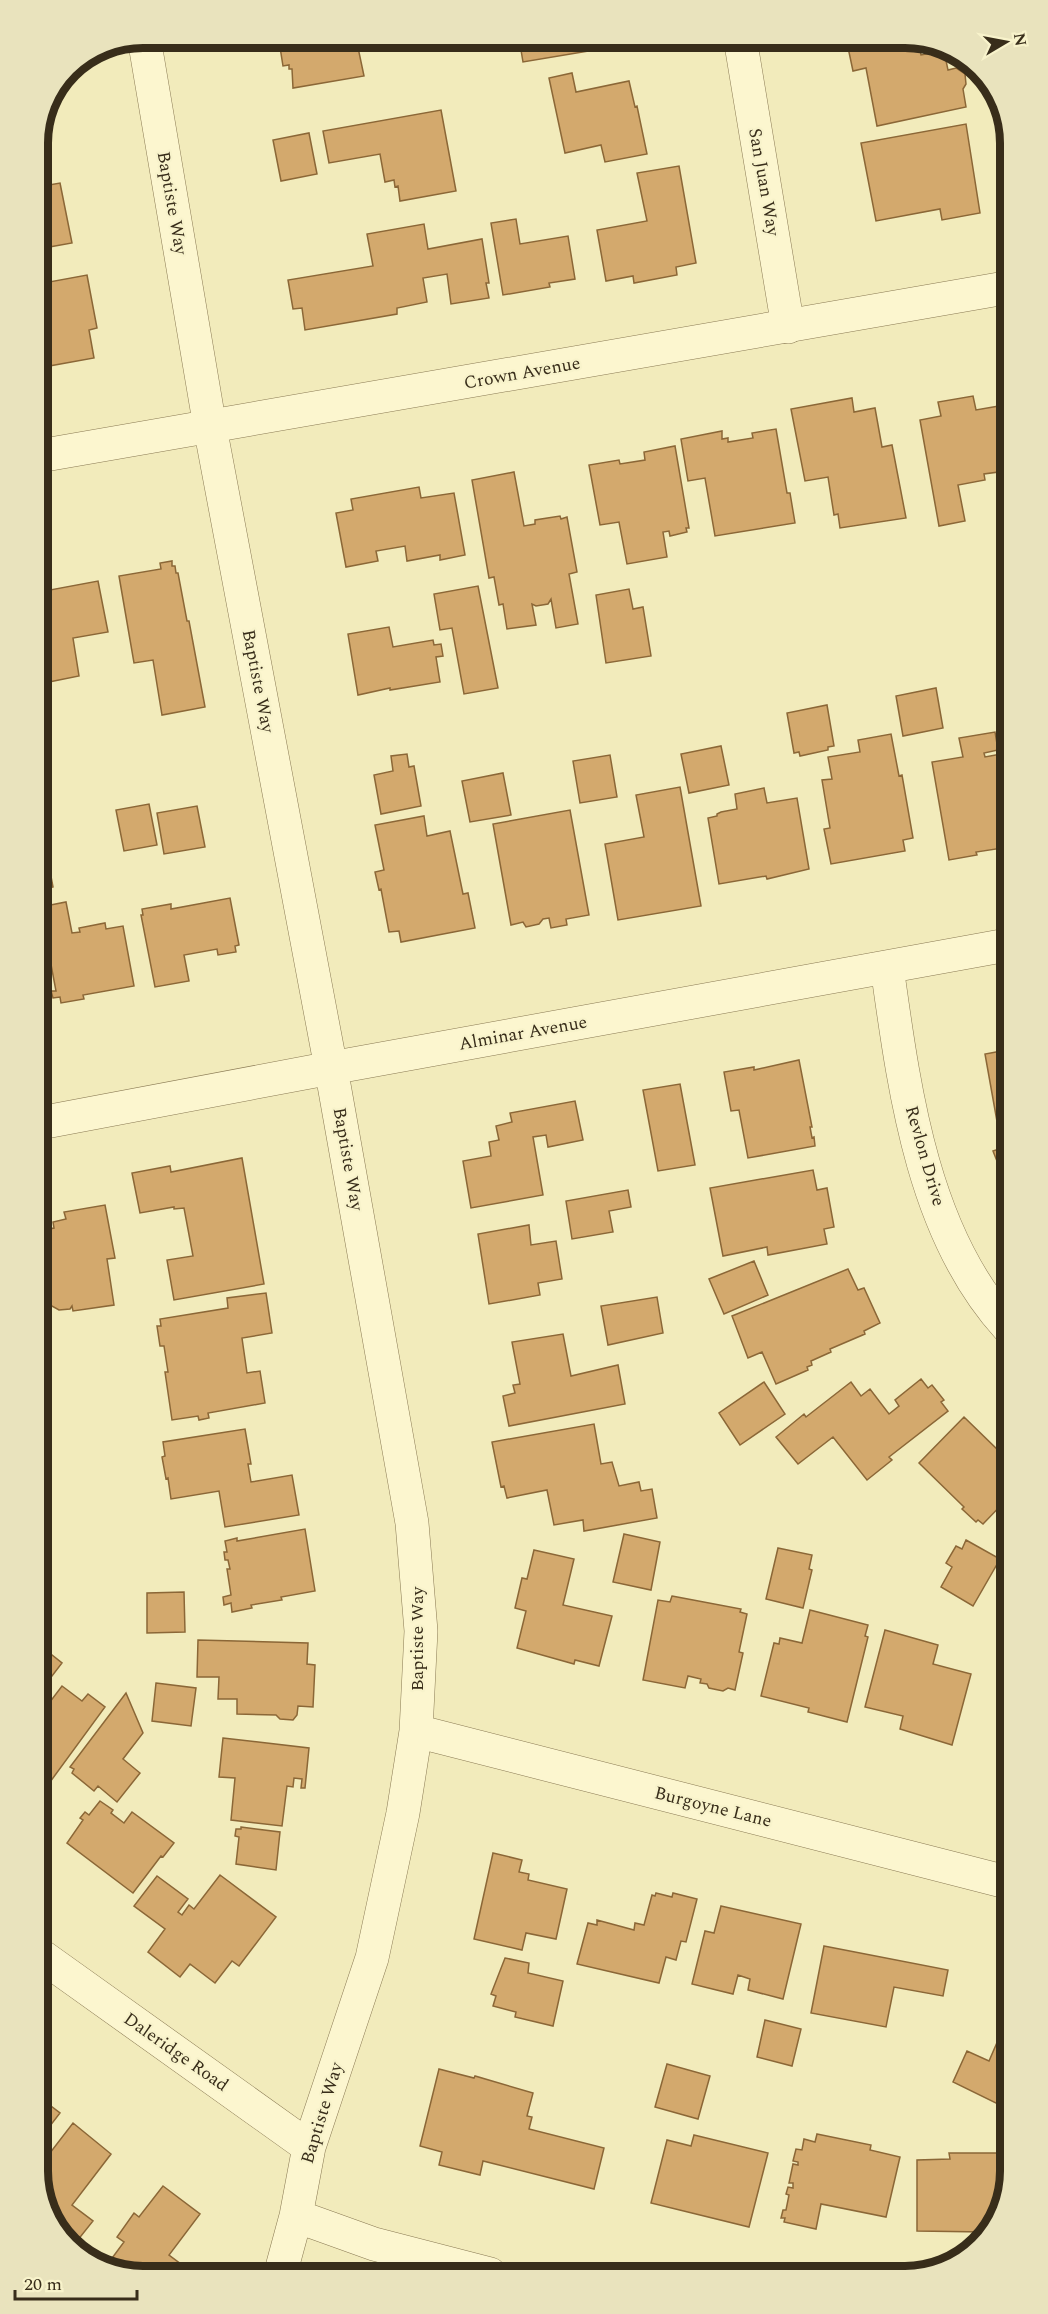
<svg xmlns="http://www.w3.org/2000/svg" width="1048" height="2314" font-family="Spectral,serif">
<style>
.building{fill:#d3a96d;stroke:#8b6737;stroke-width:1.5}
.lines{fill:none;stroke-linecap:round;stroke-linejoin:round}
.minor-casing{stroke:#8a7a54;stroke-width:34}
.tertiary-casing{stroke:#8a7a54;stroke-width:34}
.minor{stroke:#fcf6cf;stroke-width:33}
.tertiary{stroke:#fcf6cf;stroke-width:33}
.labels{text-anchor:middle;dominant-baseline:central;stroke-width:4.5;stroke-linejoin:round;paint-order:stroke}
.street-label{font-size:18px;fill:#382d1a;stroke:#f8f3cb}
.rim{fill:none;stroke:#382d1a;stroke-width:8}
</style>
<rect width="100%" height="100%" fill="#f2ebbb"/>
<path class="building" d="M 286,38 L 356,38 L 364,76 L 293,88 L 292,69 L 289,69 L 289,65 L 283,66 L 280,47 L 285,46 Z
M 519,38 L 642,38 L 642,42 L 523,62 Z
M 846,38 L 897,38 L 898,40 L 912,38 L 918,40 L 921,55 L 944,51 L 948,70 L 956,68 L 965,74 L 966,84 L 963,89 L 966,107 L 877,126 L 866,68 L 853,71 Z
M 572,73 L 576,92 L 629,81 L 635,107 L 637,106 L 647,154 L 605,162 L 601,145 L 565,153 L 549,78 Z
M 441,110 L 456,191 L 400,201 L 398,186 L 395,187 L 394,180 L 385,182 L 380,154 L 329,163 L 323,131 Z
M 966,124 L 980,213 L 942,220 L 940,209 L 876,221 L 861,143 Z
M 309,133 L 317,174 L 281,181 L 273,140 Z
M 679,166 L 696,263 L 676,267 L 677,275 L 634,283 L 633,276 L 606,281 L 597,230 L 647,221 L 637,173 Z
M 60,183 L 72,243 L 38,249 L 38,187 Z
M 516,219 L 520,244 L 568,236 L 575,279 L 549,283 L 550,287 L 503,295 L 491,223 Z
M 424,224 L 428,249 L 482,239 L 489,283 L 486,283 L 489,298 L 451,304 L 447,274 L 423,278 L 427,302 L 397,308 L 397,314 L 305,330 L 302,308 L 293,309 L 288,280 L 373,266 L 367,234 Z
M 87,275 L 97,328 L 89,330 L 94,358 L 38,368 L 38,284 Z
M 973,396 L 976,410 L 1005,405 L 1006,471 L 984,474 L 985,480 L 958,485 L 965,521 L 939,526 L 920,420 L 941,416 L 938,402 Z
M 852,398 L 854,412 L 875,408 L 882,447 L 892,445 L 906,518 L 840,528 L 838,514 L 834,515 L 828,477 L 805,481 L 791,409 Z
M 776,429 L 787,493 L 790,493 L 795,523 L 715,536 L 705,478 L 688,481 L 681,439 L 722,431 L 722,439 L 728,438 L 728,442 L 753,438 L 752,433 Z
M 675,446 L 689,528 L 686,528 L 687,532 L 670,536 L 669,531 L 663,532 L 667,557 L 627,564 L 619,522 L 600,525 L 589,465 L 619,460 L 620,464 L 645,460 L 644,452 Z
M 514,472 L 524,526 L 535,524 L 535,520 L 560,516 L 561,519 L 567,517 L 577,572 L 569,574 L 578,624 L 556,628 L 551,599 L 548,604 L 536,606 L 532,604 L 536,625 L 507,629 L 503,604 L 499,605 L 494,577 L 489,578 L 472,480 Z
M 419,487 L 421,498 L 454,493 L 465,555 L 440,560 L 440,555 L 407,561 L 405,546 L 376,551 L 378,561 L 346,567 L 336,513 L 353,510 L 351,499 Z
M 172,561 L 172,566 L 175,566 L 176,573 L 178,573 L 187,621 L 189,621 L 205,707 L 162,715 L 153,660 L 134,663 L 119,576 L 161,569 L 160,563 Z
M 98,581 L 108,632 L 73,638 L 79,676 L 39,684 L 39,592 Z
M 478,586 L 498,688 L 464,694 L 452,628 L 440,630 L 434,594 Z
M 629,589 L 633,609 L 643,607 L 651,656 L 606,663 L 596,595 Z
M 389,627 L 393,647 L 433,640 L 434,645 L 441,644 L 443,656 L 436,657 L 440,682 L 390,690 L 390,688 L 358,695 L 348,634 Z
M 936,688 L 943,728 L 903,736 L 896,696 Z
M 827,705 L 834,746 L 828,747 L 828,750 L 800,756 L 799,752 L 794,753 L 787,713 Z
M 995,732 L 998,750 L 984,753 L 985,757 L 1007,753 L 1007,850 L 1002,851 L 1002,848 L 976,852 L 977,855 L 949,860 L 932,762 L 963,757 L 959,738 Z
M 891,734 L 899,776 L 902,775 L 913,838 L 903,840 L 905,851 L 831,864 L 824,829 L 830,828 L 822,780 L 832,779 L 828,757 L 860,752 L 858,740 Z
M 721,746 L 729,785 L 689,793 L 681,754 Z
M 407,754 L 409,767 L 414,766 L 421,806 L 381,814 L 374,775 L 393,771 L 391,756 Z
M 610,755 L 617,797 L 580,803 L 573,761 Z
M 503,773 L 511,815 L 470,822 L 462,781 Z
M 680,787 L 701,906 L 618,920 L 605,844 L 644,837 L 636,795 Z
M 764,788 L 767,803 L 797,798 L 809,869 L 767,879 L 766,876 L 719,884 L 708,818 L 717,816 L 717,814 L 721,812 L 737,809 L 735,794 Z
M 149,804 L 157,845 L 124,851 L 116,810 Z
M 197,806 L 205,847 L 164,854 L 157,813 Z
M 570,810 L 589,915 L 566,919 L 567,925 L 551,928 L 549,918 L 543,919 L 539,924 L 526,927 L 523,922 L 511,925 L 493,824 Z
M 424,816 L 427,836 L 450,831 L 463,894 L 468,893 L 475,928 L 401,942 L 399,931 L 389,932 L 381,889 L 379,890 L 375,872 L 384,870 L 375,825 Z
M 45,845 L 53,887 L 40,890 L 40,846 Z
M 230,898 L 239,945 L 235,946 L 236,952 L 218,955 L 217,949 L 184,955 L 189,981 L 155,987 L 141,915 L 143,915 L 142,909 L 171,904 L 171,909 Z
M 66,902 L 72,933 L 80,932 L 79,928 L 105,923 L 106,929 L 123,926 L 134,986 L 83,995 L 84,999 L 61,1003 L 60,997 L 53,998 L 51,991 L 56,991 L 46,938 L 43,938 L 40,920 L 40,907 Z
M 1007,1050 L 1008,1125 L 998,1127 L 985,1054 Z
M 799,1060 L 812,1127 L 810,1127 L 812,1138 L 814,1137 L 815,1146 L 748,1158 L 739,1110 L 731,1111 L 724,1072 L 754,1067 L 754,1070 Z
M 680,1084 L 695,1165 L 658,1171 L 643,1090 Z
M 575,1101 L 583,1140 L 548,1147 L 546,1135 L 533,1137 L 543,1195 L 471,1208 L 463,1161 L 491,1156 L 489,1142 L 499,1140 L 496,1126 L 512,1122 L 510,1113 Z
M 1008,1146 L 1008,1189 L 993,1151 Z
M 242,1158 L 264,1284 L 174,1300 L 167,1260 L 193,1256 L 184,1208 L 174,1209 L 174,1207 L 140,1213 L 132,1173 L 170,1166 L 171,1172 Z
M 813,1170 L 817,1190 L 827,1188 L 834,1227 L 824,1229 L 827,1244 L 768,1255 L 767,1247 L 723,1256 L 710,1188 Z
M 628,1190 L 631,1207 L 609,1211 L 613,1232 L 572,1239 L 566,1201 Z
M 105,1205 L 115,1258 L 107,1259 L 114,1305 L 73,1311 L 72,1306 L 70,1309 L 59,1310 L 52,1306 L 43,1308 L 41,1230 L 54,1228 L 53,1222 L 66,1219 L 64,1212 Z
M 529,1225 L 531,1245 L 556,1241 L 562,1279 L 538,1283 L 540,1295 L 489,1304 L 478,1234 Z
M 754,1261 L 768,1295 L 724,1314 L 709,1279 Z
M 848,1269 L 858,1290 L 864,1288 L 880,1323 L 864,1331 L 865,1334 L 830,1349 L 831,1352 L 811,1361 L 812,1365 L 807,1367 L 808,1370 L 776,1384 L 762,1352 L 748,1358 L 732,1316 Z
M 266,1293 L 272,1333 L 242,1338 L 247,1373 L 260,1371 L 265,1403 L 208,1413 L 209,1418 L 199,1420 L 198,1416 L 172,1420 L 165,1372 L 168,1372 L 164,1346 L 160,1346 L 157,1326 L 161,1326 L 160,1319 L 228,1308 L 227,1298 Z
M 657,1297 L 663,1333 L 608,1345 L 601,1306 Z
M 563,1334 L 571,1376 L 618,1365 L 625,1404 L 509,1426 L 503,1396 L 515,1393 L 513,1385 L 520,1384 L 512,1342 Z
M 921,1379 L 928,1388 L 932,1385 L 944,1400 L 941,1402 L 948,1411 L 889,1457 L 892,1460 L 867,1480 L 833,1437 L 798,1464 L 776,1437 L 804,1414 L 806,1417 L 851,1382 L 861,1396 L 870,1389 L 889,1414 L 899,1406 L 895,1400 Z
M 764,1382 L 785,1414 L 740,1445 L 719,1413 Z
M 964,1417 L 1004,1456 L 1003,1458 L 1009,1464 L 1009,1497 L 983,1524 L 978,1520 L 976,1522 L 962,1509 L 964,1507 L 919,1463 Z
M 594,1424 L 601,1464 L 612,1462 L 619,1486 L 639,1482 L 641,1491 L 652,1489 L 657,1518 L 584,1531 L 583,1520 L 554,1525 L 547,1490 L 507,1498 L 504,1486 L 501,1487 L 492,1442 Z
M 245,1429 L 251,1464 L 248,1464 L 251,1482 L 292,1475 L 299,1515 L 225,1527 L 219,1491 L 171,1499 L 168,1478 L 166,1479 L 162,1457 L 165,1456 L 163,1442 Z
M 305,1529 L 315,1591 L 281,1597 L 282,1600 L 251,1605 L 252,1608 L 232,1612 L 231,1603 L 224,1605 L 223,1597 L 231,1595 L 227,1569 L 230,1569 L 228,1560 L 225,1560 L 224,1552 L 227,1552 L 225,1541 L 237,1538 L 237,1541 Z
M 624,1534 L 660,1542 L 651,1590 L 613,1582 Z
M 966,1540 L 1000,1559 L 973,1606 L 941,1587 L 952,1567 L 946,1563 L 956,1546 L 962,1549 Z
M 778,1548 L 812,1555 L 809,1569 L 812,1570 L 803,1608 L 766,1599 Z
M 534,1550 L 574,1559 L 563,1605 L 612,1616 L 599,1666 L 575,1660 L 574,1664 L 517,1648 L 526,1611 L 515,1608 L 522,1578 L 527,1579 Z
M 184,1592 L 185,1632 L 147,1633 L 147,1593 Z
M 672,1596 L 741,1609 L 740,1612 L 747,1614 L 739,1652 L 743,1653 L 735,1690 L 728,1688 L 723,1691 L 709,1688 L 707,1684 L 700,1683 L 701,1679 L 688,1676 L 685,1688 L 643,1680 L 658,1600 L 670,1602 Z
M 810,1610 L 868,1625 L 865,1636 L 868,1637 L 847,1722 L 808,1712 L 809,1708 L 761,1696 L 774,1643 L 779,1644 L 780,1638 L 802,1643 Z
M 885,1630 L 938,1645 L 933,1664 L 971,1674 L 952,1745 L 900,1729 L 903,1716 L 865,1707 Z
M 198,1640 L 308,1643 L 307,1664 L 315,1665 L 313,1707 L 298,1706 L 297,1715 L 293,1720 L 280,1719 L 276,1715 L 237,1714 L 237,1699 L 218,1699 L 219,1677 L 197,1677 Z
M 42,1647 L 62,1663 L 42,1689 Z
M 156,1683 L 196,1688 L 191,1726 L 152,1721 Z
M 62,1686 L 82,1701 L 88,1694 L 105,1707 L 42,1793 L 42,1718 L 46,1713 L 43,1711 Z
M 126,1693 L 143,1733 L 123,1759 L 140,1773 L 117,1802 L 98,1786 L 94,1791 L 72,1773 L 74,1769 L 70,1767 Z
M 223,1738 L 309,1748 L 305,1788 L 301,1788 L 302,1779 L 294,1778 L 293,1787 L 287,1786 L 282,1826 L 231,1820 L 235,1778 L 219,1777 Z
M 100,1801 L 113,1810 L 111,1813 L 124,1823 L 132,1812 L 174,1843 L 163,1857 L 161,1856 L 133,1893 L 67,1843 L 83,1820 L 80,1818 L 85,1812 L 89,1815 Z
M 241,1827 L 280,1832 L 276,1870 L 236,1864 L 239,1837 L 235,1836 L 236,1829 L 241,1829 Z
M 493,1853 L 522,1860 L 519,1872 L 529,1874 L 528,1880 L 567,1889 L 556,1939 L 526,1933 L 522,1950 L 474,1939 Z
M 220,1875 L 276,1917 L 239,1966 L 232,1961 L 215,1983 L 190,1964 L 180,1977 L 148,1952 L 165,1929 L 134,1906 L 157,1876 L 188,1899 L 178,1912 L 182,1915 L 189,1905 L 194,1909 Z
M 656,1893 L 672,1897 L 673,1893 L 697,1899 L 686,1942 L 681,1941 L 676,1960 L 666,1957 L 659,1983 L 577,1964 L 588,1923 L 597,1925 L 597,1920 L 634,1930 L 635,1923 L 644,1925 L 652,1895 L 655,1896 Z
M 721,1906 L 801,1924 L 783,1999 L 748,1990 L 750,1979 L 738,1975 L 733,1994 L 692,1984 L 705,1931 L 714,1933 Z
M 824,1946 L 948,1970 L 943,1996 L 894,1987 L 886,2027 L 811,2013 Z
M 505,1958 L 529,1963 L 528,1973 L 563,1981 L 553,2026 L 515,2017 L 516,2012 L 493,2006 L 496,1996 L 491,1994 Z
M 765,2020 L 801,2029 L 792,2066 L 757,2057 Z
M 1002,2031 L 1010,2034 L 1010,2106 L 1007,2104 L 1006,2108 L 953,2082 L 967,2051 L 989,2061 Z
M 667,2064 L 710,2076 L 698,2119 L 655,2107 Z
M 439,2069 L 474,2078 L 475,2076 L 533,2093 L 527,2116 L 532,2117 L 529,2129 L 604,2148 L 594,2189 L 483,2161 L 480,2175 L 439,2165 L 442,2152 L 420,2146 Z
M 47,2103 L 60,2113 L 43,2135 L 43,2105 L 44,2106 Z
M 73,2123 L 111,2154 L 72,2205 L 93,2221 L 73,2246 L 43,2205 L 43,2162 Z
M 817,2134 L 871,2145 L 870,2150 L 900,2157 L 886,2217 L 821,2204 L 816,2229 L 784,2222 L 785,2218 L 781,2218 L 783,2210 L 786,2210 L 789,2195 L 786,2194 L 788,2187 L 793,2188 L 793,2183 L 789,2183 L 793,2164 L 798,2165 L 798,2162 L 793,2161 L 796,2149 L 802,2150 L 804,2139 L 815,2142 Z
M 694,2135 L 768,2153 L 749,2227 L 651,2203 L 667,2140 L 691,2146 Z
M 949,2153 L 1006,2153 L 1007,2182 L 992,2230 L 984,2236 L 984,2232 L 917,2231 L 917,2160 L 950,2159 Z
M 163,2186 L 200,2214 L 169,2255 L 197,2276 L 136,2276 L 107,2265 L 124,2242 L 117,2237 L 134,2213 L 139,2217 Z"/>
<g class="lines">
<defs>
<path id="minor" d="M 144,38 L 210,427 L 331,1068 L 412,1523 L 421,1631 L 416,1731 L 403,1813 L 372,1958 L 309,2147 L 296,2216 L 280,2275
M 740,38 L 788,327
M 887,967 C 904,1088 922,1233 1008,1327
M 40,1123 L 331,1068 L 1007,945
M 416,1731 L 1010,1883
M 43,1957 L 309,2147
M 296,2216 L 374,2244 L 490,2274"/>
<path id="tertiary" d="M 39,456 L 1005,288"/>
</defs>
<use href="#minor" class="minor-casing"/>
<use href="#tertiary" class="tertiary-casing"/>
<use href="#minor" class="minor"/>
<use href="#tertiary" class="tertiary"/>
</g>
<g class="labels">
<g class="street-label">
<text transform="translate(764 182) rotate(80)">San Juan Way</text>
<text transform="translate(172 203) rotate(80)">Baptiste Way</text>
<text transform="translate(522 373) rotate(-10)">Crown Avenue</text>
<text transform="translate(258 681) rotate(79)">Baptiste Way</text>
<text transform="translate(523 1033) rotate(-10)">Alminar Avenue</text>
<text transform="translate(925 1156) rotate(74)">Revlon Drive</text>
<text transform="translate(348 1159) rotate(80)">Baptiste Way</text>
<text transform="translate(417 1639) rotate(-90)">Baptiste Way</text>
<text transform="translate(713 1807) rotate(14)">Burgoyne Lane</text>
<text transform="translate(176 2052) rotate(35)">Daleridge Road</text>
<text transform="translate(322 2113) rotate(-73)">Baptiste Way</text>
</g>
</g>
<path d="M0 0H1048V2314H0ZM143 48H905A95 95 0 0 1 1000 143V2171A95 95 0 0 1 905 2266H143A95 95 0 0 1 48 2171V143A95 95 0 0 1 143 48Z" fill="#e9e3bd" fill-rule="evenodd"/>
<path class="rim" d="M143 48H905A95 95 0 0 1 1000 143V2171A95 95 0 0 1 905 2266H143A95 95 0 0 1 48 2171V143A95 95 0 0 1 143 48Z"/>
<g transform="translate(1006 42) rotate(80)" stroke="#f8f3cb" stroke-width="4.5" paint-order="stroke">
<path d="M0-4.5L10 22L0 15L-10 22Z" fill="#382d1a"/>
<text y="-9" font-size="16" font-weight="bold" text-anchor="middle" fill="#382d1a">N</text>
</g>
<path d="M15 2290v9h122v-9" fill="none" stroke="#382d1a" stroke-width="3"/>
<text x="24" y="2290" font-size="18" fill="#382d1a" stroke="#f8f3cb" stroke-width="4.5" paint-order="stroke">20 m</text>
</svg>
